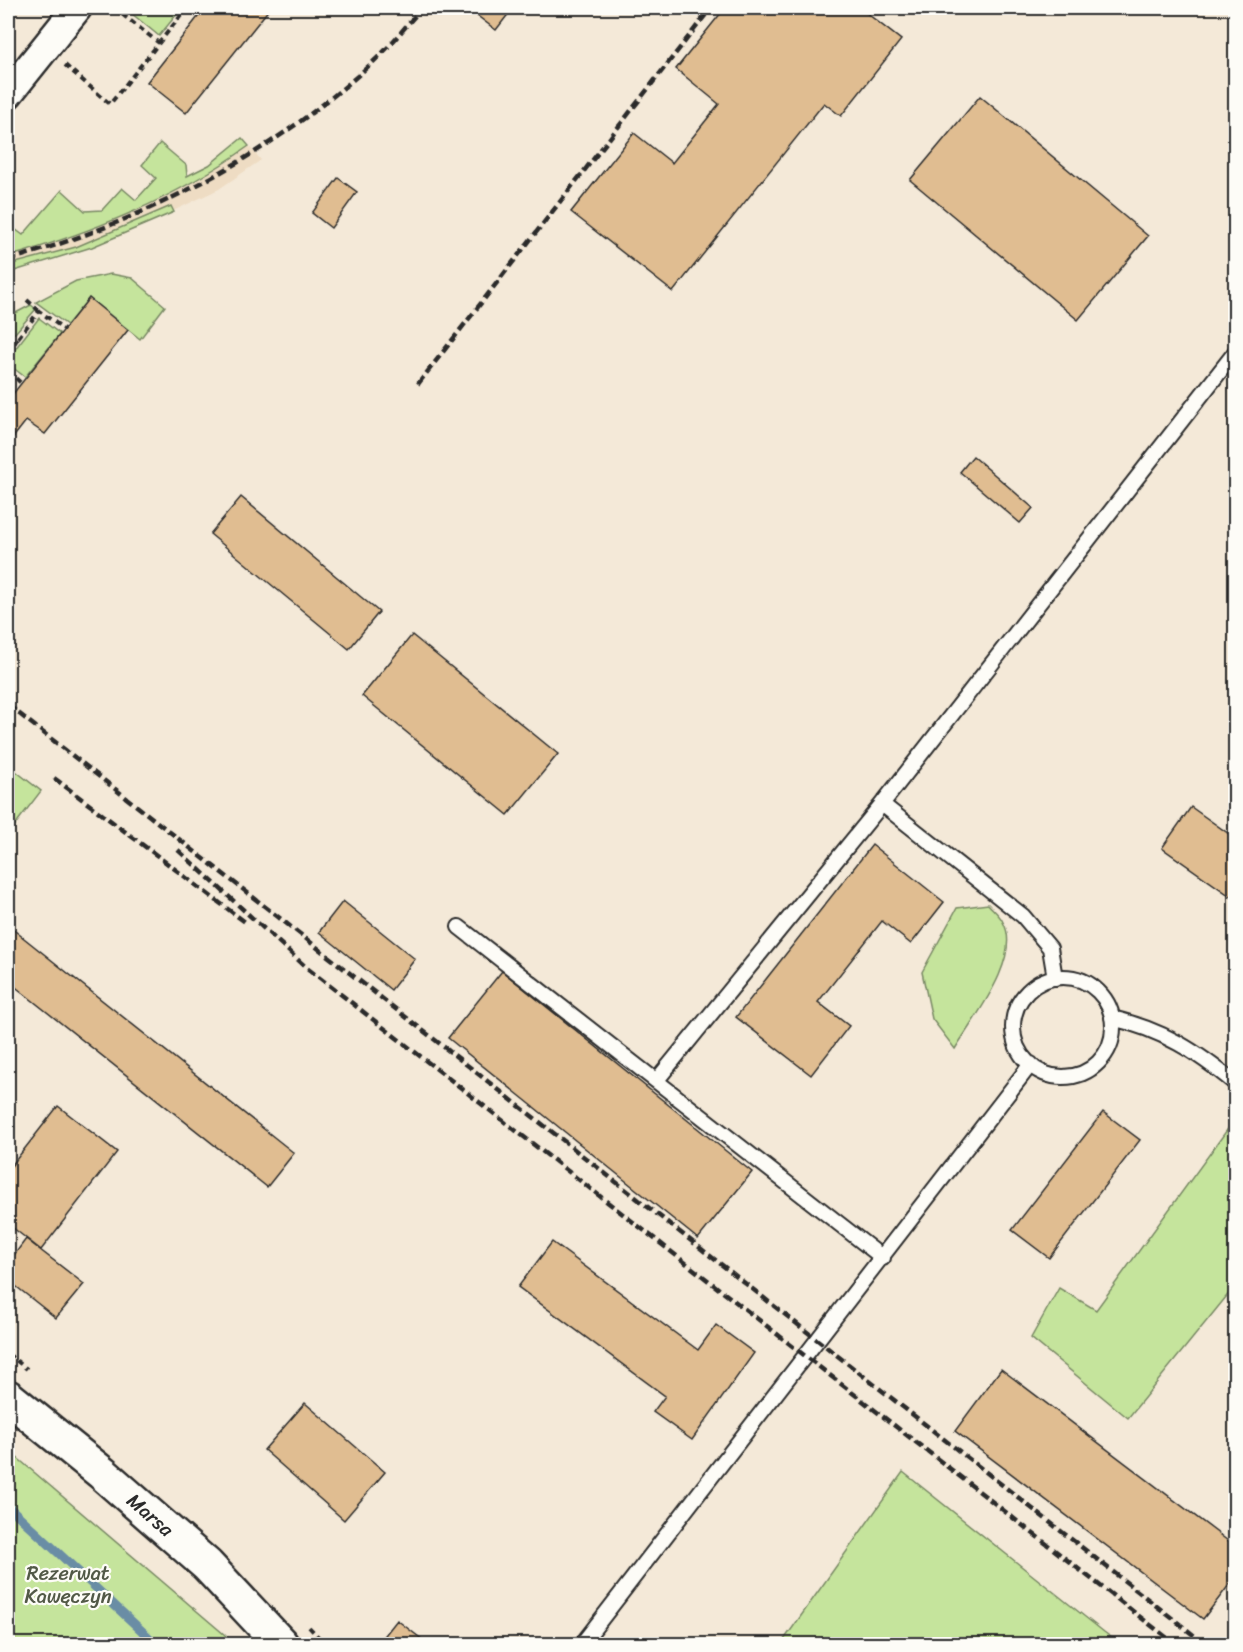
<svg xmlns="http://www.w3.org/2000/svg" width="1243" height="1652" font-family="Sriracha,sans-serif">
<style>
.built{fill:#eedcc3}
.green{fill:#c5e49c;stroke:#788864;stroke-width:1.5}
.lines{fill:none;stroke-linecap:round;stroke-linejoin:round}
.stream{stroke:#6b8da5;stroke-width:9}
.building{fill:#e0bd91;stroke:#2b2b2b;stroke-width:1.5}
.lane-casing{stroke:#2b2b2b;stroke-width:18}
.street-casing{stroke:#2b2b2b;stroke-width:33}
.secondary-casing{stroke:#2b2b2b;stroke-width:38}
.path{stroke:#2b2b2b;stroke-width:4;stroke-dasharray:6 4.5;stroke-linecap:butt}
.lane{stroke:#fdfcf7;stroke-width:14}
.street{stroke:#fdfcf7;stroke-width:28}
.secondary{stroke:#fdfcf7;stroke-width:33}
.rail{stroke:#2b2b2b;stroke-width:4.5;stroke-dasharray:9 4.5;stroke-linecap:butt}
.labels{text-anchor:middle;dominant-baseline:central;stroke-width:4.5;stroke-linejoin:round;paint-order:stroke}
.street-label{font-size:20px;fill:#2b2b2b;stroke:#fdfcf7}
.park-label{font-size:20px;fill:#525947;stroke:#fdfcf7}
</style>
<rect width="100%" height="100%" fill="#f4e9d8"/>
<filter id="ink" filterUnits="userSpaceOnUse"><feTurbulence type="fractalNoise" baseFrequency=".0167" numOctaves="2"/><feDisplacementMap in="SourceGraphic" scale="12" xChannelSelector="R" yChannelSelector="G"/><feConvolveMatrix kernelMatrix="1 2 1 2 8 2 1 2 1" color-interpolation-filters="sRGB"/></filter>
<g filter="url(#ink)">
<path class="built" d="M 242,138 L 261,160 L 219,189 L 123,235 L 8,273 L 8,247 L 143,199 L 209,165 Z"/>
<path class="green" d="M 125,8 L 182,8 L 159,36 Z
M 242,138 L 249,146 C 175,199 94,231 8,257 L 8,224 L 23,235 L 62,190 L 85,211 L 102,210 L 122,188 L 136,200 L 156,178 L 142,165 L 160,143 L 186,165 L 187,176 L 209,165 Z
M 171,206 L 174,212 L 92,247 L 8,273 L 8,265 L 76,247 Z
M 111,274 L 132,278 L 165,306 L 140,339 L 89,298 L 67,325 L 36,302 L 76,281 Z
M 31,305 L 36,309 L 15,333 L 8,334 L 8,317 Z
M 39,318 L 60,334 L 25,377 L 8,364 L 8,358 Z
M 8,765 L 41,791 L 8,834 Z
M 988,904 C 992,909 1000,915 1003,922 C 1023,957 973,1019 955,1049 L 932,1019 L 922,972 L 957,908 Z
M 1235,1119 L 1235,1286 L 1128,1418 L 1031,1338 L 1059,1288 L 1096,1310 Z
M 8,1450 L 225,1635 L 233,1644 L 8,1644 Z
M 903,1472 L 1104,1632 L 1120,1644 L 781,1644 Z"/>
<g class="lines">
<path class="stream" d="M 8,1506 L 156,1644"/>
</g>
<path class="building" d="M 205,8 L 270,8 L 186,113 L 147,82 Z
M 467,8 L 513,8 L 496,30 Z
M 725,8 L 860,8 L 901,40 L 841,116 L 824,103 L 673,292 L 571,212 L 634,133 L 672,163 L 719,104 L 676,69 Z
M 980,96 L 1148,236 L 1078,320 L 910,180 Z
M 338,178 L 357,192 L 331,228 L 312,213 Z
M 89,298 L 128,330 L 45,434 L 26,421 L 8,444 L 8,400 Z
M 973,456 L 1033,508 L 1020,523 L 960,472 Z
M 241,497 L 379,612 L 349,649 L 210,534 Z
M 412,635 L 558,754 L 508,815 L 362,696 Z
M 1191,807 L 1236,839 L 1236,900 L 1162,848 Z
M 872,845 L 944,902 L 911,944 L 882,921 L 818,1002 L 849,1026 L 811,1075 L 736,1017 Z
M 343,901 L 415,959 L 391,990 L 319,932 Z
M 10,927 L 294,1153 L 267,1187 L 8,981 L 8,930 Z
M 502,971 L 752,1172 L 698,1239 L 448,1038 Z
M 58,1106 L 117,1152 L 41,1250 L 8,1224 L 8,1170 Z
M 1103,1112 L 1140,1140 L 1049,1258 L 1012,1230 Z
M 26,1239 L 84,1284 L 56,1318 L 8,1280 L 8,1263 Z
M 552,1242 L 698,1350 L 716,1325 L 754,1353 L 692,1440 L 653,1412 L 665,1396 L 518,1287 Z
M 1001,1369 L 1236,1547 L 1236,1576 L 1203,1619 L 955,1431 Z
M 305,1403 L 385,1472 L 344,1520 L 264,1450 Z
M 397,1620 L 428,1644 L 378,1644 Z"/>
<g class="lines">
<defs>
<path id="lane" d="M 882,804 L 1023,916 L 1050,948 L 1055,978
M 459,927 L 883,1258
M1013 1027a50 50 0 1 1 100 0a50 50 0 1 1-100 0Z
M 1112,1018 C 1163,1030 1196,1051 1236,1084
M 657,1080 L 882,804 L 1236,351
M 582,1644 L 1031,1064"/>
<path id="street" d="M 8,94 L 77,8"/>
<path id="secondary" d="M 8,1397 L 102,1473 L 207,1565 L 281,1644"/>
</defs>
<use href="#lane" class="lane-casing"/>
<use href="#street" class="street-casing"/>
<use href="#secondary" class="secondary-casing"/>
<path class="path" d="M 114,8 L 159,43
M 65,65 L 110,104 L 187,8
M 27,300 L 39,311
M 18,338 L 39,311 L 64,329
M 8,339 L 18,338 L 8,353
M 8,371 L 21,383
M 8,1354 L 27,1369
M 309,1627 L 325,1644"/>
<use href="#lane" class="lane"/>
<use href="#street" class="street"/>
<use href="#secondary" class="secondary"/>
<path class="rail" d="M 8,260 C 142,222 270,157 373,62 C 391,46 406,25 422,8
M 418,384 L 711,8
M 8,705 L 1205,1644
M 54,778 L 245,922
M 178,850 L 307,968 L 1175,1644"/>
</g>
</g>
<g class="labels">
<g class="street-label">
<text transform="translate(150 1515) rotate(41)">Marsa</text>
</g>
<g class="park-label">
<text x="68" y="1573">Rezerwat<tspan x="68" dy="23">Kawęczyn</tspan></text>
</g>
</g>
<rect width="1243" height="1652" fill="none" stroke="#fdfcf7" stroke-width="30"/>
<rect x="15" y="15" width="1213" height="1622" fill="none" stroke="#2b2b2b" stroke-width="2" filter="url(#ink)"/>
</svg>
